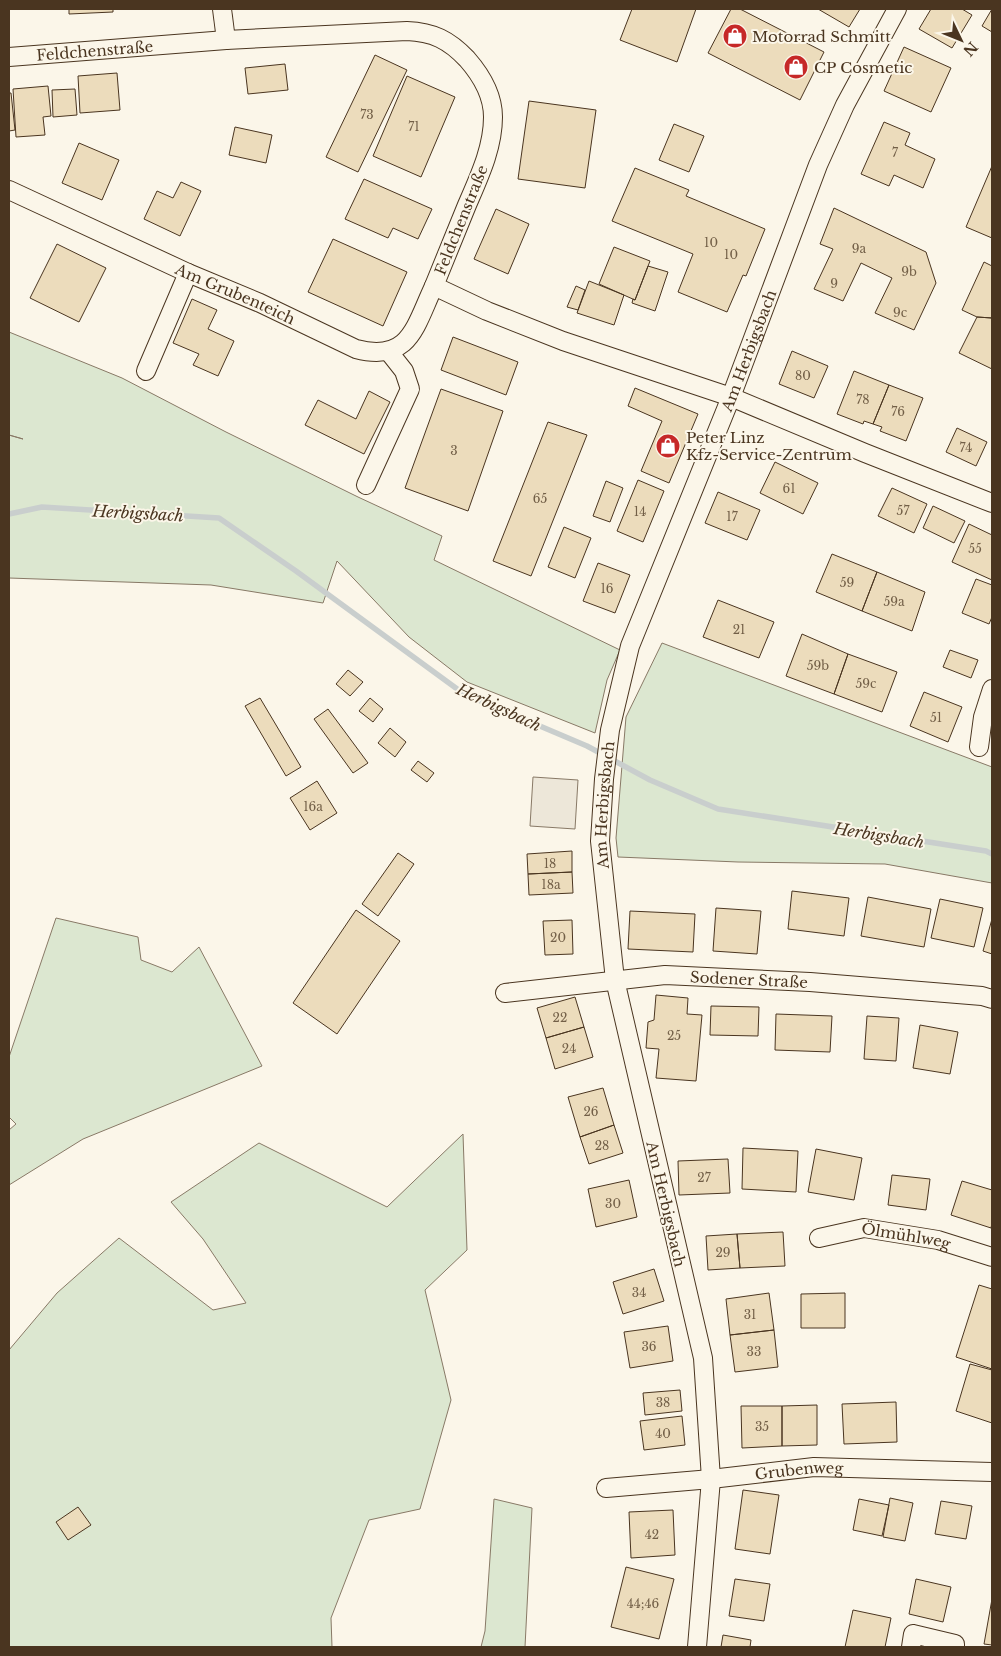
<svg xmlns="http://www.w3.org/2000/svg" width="1001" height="1656" font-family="'Libre Baskerville',serif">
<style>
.green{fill:#dce7d0;stroke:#887966}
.parking{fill:#ede7d9;stroke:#887966}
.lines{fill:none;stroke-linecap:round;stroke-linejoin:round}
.stream{stroke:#c9cecd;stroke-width:5.5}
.building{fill:#ecdcbc;stroke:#4a3520}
.minor-casing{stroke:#4a3520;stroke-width:20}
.minor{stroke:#fbf6e9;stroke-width:18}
.labels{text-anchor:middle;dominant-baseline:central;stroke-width:4;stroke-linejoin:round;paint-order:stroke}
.number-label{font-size:12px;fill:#725f47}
.poi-label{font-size:15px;fill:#4a3520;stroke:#fbf6e9;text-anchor:start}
.street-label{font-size:15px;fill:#4a3520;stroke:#fbf6e9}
.water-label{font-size:16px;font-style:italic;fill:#4a3520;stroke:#fbf6e9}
</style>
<rect width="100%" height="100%" fill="#fbf6e9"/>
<path class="green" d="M 9,332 L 122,378 L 226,432 L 358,497 L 442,536 L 434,560 L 620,650 L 607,680 L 595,733 L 467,682 L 409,637 L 337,561 L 323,603 L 211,585 L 9,578 L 9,435 L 23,439 L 9,435 Z
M 662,643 L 992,767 L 992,883 L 885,864 L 738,862 L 618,857 L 616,838 L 626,717 Z
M 56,918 L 138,937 L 141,960 L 172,972 L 199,947 L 262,1066 L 83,1139 L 9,1185 L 9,1130 L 16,1124 L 9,1117 L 9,1057 Z
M 463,1134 L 467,1250 L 425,1290 L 451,1400 L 420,1509 L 369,1520 L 331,1618 L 332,1647 L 9,1647 L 9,1350 L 57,1293 L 119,1238 L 213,1310 L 246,1303 L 203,1239 L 171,1202 L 259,1143 L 387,1207 Z
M 494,1499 L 532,1508 L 525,1647 L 481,1647 L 485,1631 Z"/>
<path class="parking" d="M 533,777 L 578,780 L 575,829 L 530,826 Z"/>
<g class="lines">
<path class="stream" d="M 9,514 L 42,507 L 219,518 L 296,571 L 464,694 L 587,746 L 650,780 L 718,809 L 986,851 L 992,854"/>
</g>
<path class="building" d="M 69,9 L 113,9 L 113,12 L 69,14 Z
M 632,9 L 696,9 L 677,62 L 620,40 Z
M 731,9 L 740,9 L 824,52 L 800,100 L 708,53 Z
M 818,9 L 860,9 L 849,27 Z
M 931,9 L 962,9 L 972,15 L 952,48 L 919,29 Z
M 992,9 L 992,32 L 982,26 Z
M 904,47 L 951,68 L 931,112 L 884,91 Z
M 375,55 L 407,70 L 358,172 L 326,157 Z
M 285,64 L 288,90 L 248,94 L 245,68 Z
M 117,73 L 120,110 L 80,113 L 78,76 Z
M 407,76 L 455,97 L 421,177 L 373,156 Z
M 48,86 L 51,116 L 43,117 L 45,135 L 16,137 L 13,89 Z
M 75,89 L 77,115 L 53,117 L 52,90 Z
M 9,93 L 11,93 L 15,130 L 9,131 Z
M 529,101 L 596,110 L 585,188 L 518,179 Z
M 884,122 L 910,133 L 905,145 L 935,159 L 923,188 L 894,175 L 889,186 L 861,174 Z
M 674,124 L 704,136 L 689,172 L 659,160 Z
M 235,127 L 272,135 L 266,163 L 229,155 Z
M 79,143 L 119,160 L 102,200 L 62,183 Z
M 992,166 L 992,238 L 966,227 Z
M 635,168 L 689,190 L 686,196 L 765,229 L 746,276 L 743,275 L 727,312 L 678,292 L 693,254 L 612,221 Z
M 364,179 L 432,209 L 418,239 L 393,228 L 388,238 L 345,219 Z
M 181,182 L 201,191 L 180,236 L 144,219 L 157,191 L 173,198 Z
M 834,208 L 926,252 L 936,283 L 914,330 L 875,313 L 892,278 L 861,263 L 843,301 L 814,289 L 833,249 L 820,244 Z
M 496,209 L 529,224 L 508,274 L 474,259 Z
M 333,239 L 407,272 L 383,326 L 308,292 Z
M 57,244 L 106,268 L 79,322 L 30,298 Z
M 614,247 L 650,261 L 635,300 L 599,284 Z
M 984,262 L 992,266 L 992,318 L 977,317 L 962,310 Z
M 648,266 L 668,272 L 655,311 L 632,303 L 633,299 L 635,300 Z
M 589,281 L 624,295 L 614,325 L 577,313 Z
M 576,286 L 585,290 L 578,310 L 567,307 Z
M 192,299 L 217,310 L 208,329 L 234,341 L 218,376 L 193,365 L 199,354 L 173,343 Z
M 977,317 L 992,318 L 992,369 L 959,353 Z
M 453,337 L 518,362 L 506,395 L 441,370 Z
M 792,351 L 828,366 L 814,398 L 779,384 Z
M 854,371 L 889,385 L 873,424 L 864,421 L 863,424 L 837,414 Z
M 889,385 L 923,398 L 906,441 L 880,431 L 882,427 L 873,424 Z
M 635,388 L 698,414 L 669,483 L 641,471 L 662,421 L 628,406 Z
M 441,389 L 503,411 L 468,511 L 405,488 Z
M 369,391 L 390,402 L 364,454 L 305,425 L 318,400 L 356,419 Z
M 548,422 L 587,435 L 531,576 L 493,561 Z
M 957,428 L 987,442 L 976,466 L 946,452 Z
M 775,462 L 818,483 L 803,514 L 760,493 Z
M 638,480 L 664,491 L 643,542 L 617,531 Z
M 606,481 L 623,488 L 610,522 L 593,516 Z
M 892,488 L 927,504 L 914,533 L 878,516 Z
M 718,492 L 760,510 L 747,540 L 705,523 Z
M 933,506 L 965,521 L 954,543 L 923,528 Z
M 969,524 L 992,535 L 992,580 L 952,562 Z
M 564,527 L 591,538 L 575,578 L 548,567 Z
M 832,554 L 877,572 L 862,611 L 816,592 Z
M 598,563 L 630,575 L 615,613 L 583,601 Z
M 877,572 L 925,592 L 912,631 L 862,611 Z
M 976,579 L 992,585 L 992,617 L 989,624 L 962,613 Z
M 718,600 L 774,622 L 759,658 L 703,637 Z
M 802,634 L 848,654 L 834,694 L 786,676 Z
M 950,650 L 978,660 L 971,678 L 943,667 Z
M 848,654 L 897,672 L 882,712 L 834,694 Z
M 348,670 L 363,682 L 350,696 L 336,684 Z
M 924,692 L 962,707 L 948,742 L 910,726 Z
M 260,698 L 301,767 L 286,776 L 245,706 Z
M 370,698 L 383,709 L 373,722 L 359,711 Z
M 328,709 L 368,763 L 353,773 L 314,719 Z
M 390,728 L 406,742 L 395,757 L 378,743 Z
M 418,761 L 434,773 L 427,782 L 411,770 Z
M 317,781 L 337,813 L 310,830 L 290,798 Z
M 572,851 L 572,872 L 528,874 L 527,854 Z
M 398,853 L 414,864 L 378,916 L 362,904 Z
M 572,872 L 573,893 L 529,895 L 528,874 Z
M 792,891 L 849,898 L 844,936 L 788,929 Z
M 868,897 L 931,909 L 924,947 L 861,936 Z
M 940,899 L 983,908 L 974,947 L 931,938 Z
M 716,908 L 761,911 L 757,954 L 713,951 Z
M 356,910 L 400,941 L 337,1034 L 293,1003 Z
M 630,911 L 695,914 L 693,952 L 628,949 Z
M 992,919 L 992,954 L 983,951 Z
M 572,920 L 573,954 L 545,955 L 543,921 Z
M 656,995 L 688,998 L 687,1014 L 702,1015 L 696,1081 L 656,1078 L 659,1049 L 646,1048 L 648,1022 L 654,1020 Z
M 575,997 L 584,1027 L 546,1038 L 537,1008 Z
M 711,1006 L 759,1007 L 758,1036 L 710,1035 Z
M 776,1014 L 832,1016 L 830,1052 L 775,1050 Z
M 867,1016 L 899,1018 L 896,1061 L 864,1059 Z
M 920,1025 L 958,1032 L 950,1074 L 913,1068 Z
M 584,1027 L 593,1057 L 555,1069 L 546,1038 Z
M 603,1088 L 614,1125 L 580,1137 L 568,1097 Z
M 614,1125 L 623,1153 L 589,1164 L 580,1137 Z
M 743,1148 L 798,1151 L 796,1192 L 742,1189 Z
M 816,1149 L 862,1158 L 854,1200 L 808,1192 Z
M 728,1159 L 730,1193 L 679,1195 L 678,1161 Z
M 892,1175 L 930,1179 L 926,1210 L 888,1205 Z
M 629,1180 L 637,1217 L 596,1227 L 588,1189 Z
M 962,1181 L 992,1190 L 992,1223 L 991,1228 L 951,1215 Z
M 783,1232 L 785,1266 L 740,1268 L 737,1234 Z
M 737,1234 L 740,1268 L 708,1270 L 706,1236 Z
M 654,1269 L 664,1301 L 623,1314 L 613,1282 Z
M 979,1285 L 992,1289 L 992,1369 L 956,1357 Z
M 769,1293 L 774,1330 L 730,1335 L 726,1299 Z
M 845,1293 L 845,1328 L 801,1328 L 801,1294 Z
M 668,1326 L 673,1361 L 630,1368 L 624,1332 Z
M 774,1330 L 778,1367 L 735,1372 L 730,1335 Z
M 970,1364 L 992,1370 L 992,1423 L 956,1411 Z
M 680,1390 L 682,1411 L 645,1415 L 643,1393 Z
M 896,1402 L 897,1442 L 844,1444 L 842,1404 Z
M 817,1405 L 817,1445 L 782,1446 L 782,1406 Z
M 741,1406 L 782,1406 L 782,1446 L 742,1448 Z
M 682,1416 L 685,1445 L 644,1450 L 640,1421 Z
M 743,1490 L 779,1495 L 770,1554 L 735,1549 Z
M 890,1498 L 913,1503 L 905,1541 L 883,1537 Z
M 859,1499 L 889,1505 L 882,1536 L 853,1530 Z
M 941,1501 L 972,1506 L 966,1539 L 935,1534 Z
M 78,1507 L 91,1525 L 68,1540 L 56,1522 Z
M 673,1510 L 675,1555 L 631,1558 L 629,1512 Z
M 626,1567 L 674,1579 L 659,1639 L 611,1627 Z
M 735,1579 L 770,1584 L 764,1621 L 729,1616 Z
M 916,1579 L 951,1587 L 943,1622 L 909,1614 Z
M 992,1599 L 992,1645 L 984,1644 Z
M 853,1610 L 891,1618 L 885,1647 L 845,1647 Z
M 723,1635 L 751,1640 L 750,1647 L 721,1647 Z"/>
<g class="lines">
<defs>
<g id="minor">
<path d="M 222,9 L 226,40"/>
<path id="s1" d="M 9,57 L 226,40 L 407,31 C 433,32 449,40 467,59 C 481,75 493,96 493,117 C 493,148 479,177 467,205 C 456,232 445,259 434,286 L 487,311 L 563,341 L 731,397 L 865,453 L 992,503"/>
<path id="s2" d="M 9,190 L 188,273 L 260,303 L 356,349 C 410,363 415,326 434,286"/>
<path d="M 146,371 L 188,273"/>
<path d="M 366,485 L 410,389 L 404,371 L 389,352"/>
<path d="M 979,747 L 983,717 L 992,689"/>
<path id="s3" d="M 505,993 L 665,975 L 810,982 L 982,996 L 992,999"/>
<path id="s4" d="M 819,1238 L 864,1228 L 938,1240 L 992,1257"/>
<path id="s5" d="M 606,1488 L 711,1479 L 814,1467 L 992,1472"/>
<path id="s6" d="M 697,1647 L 711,1479 L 703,1358 L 615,980 L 600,841 L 604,779 L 610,730 L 630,646 L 731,397 L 818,165 L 845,105 L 897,9"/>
<path d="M 911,1647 L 913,1634 L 955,1644 L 955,1647"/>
</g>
</defs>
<use href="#minor" class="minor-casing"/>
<use href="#minor" class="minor"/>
</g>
<defs>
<symbol id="shop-disc" viewBox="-11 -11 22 22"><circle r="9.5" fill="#c62828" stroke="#fbf6e9"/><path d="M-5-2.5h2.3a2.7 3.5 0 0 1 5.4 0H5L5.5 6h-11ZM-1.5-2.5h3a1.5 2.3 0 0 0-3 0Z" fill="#fff"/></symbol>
</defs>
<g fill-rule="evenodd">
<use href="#shop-disc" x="721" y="22" width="28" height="28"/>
<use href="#shop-disc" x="782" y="53" width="28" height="28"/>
<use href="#shop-disc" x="654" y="432" width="28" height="28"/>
</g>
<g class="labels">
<g class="number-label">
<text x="367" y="114">73</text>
<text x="414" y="126">71</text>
<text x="895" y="152">7</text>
<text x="711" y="242">10</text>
<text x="859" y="248">9a</text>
<text x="731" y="254">10</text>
<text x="909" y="271">9b</text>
<text x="834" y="283">9</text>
<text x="900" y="312">9c</text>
<text x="803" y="375">80</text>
<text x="863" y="399">78</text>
<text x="898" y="411">76</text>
<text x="966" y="447">74</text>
<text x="454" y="450">3</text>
<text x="789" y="488">61</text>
<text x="540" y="498">65</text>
<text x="903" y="510">57</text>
<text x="640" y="511">14</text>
<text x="732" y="516">17</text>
<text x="975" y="548">55</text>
<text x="847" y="582">59</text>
<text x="607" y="588">16</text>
<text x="894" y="601">59a</text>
<text x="739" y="629">21</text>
<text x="818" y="665">59b</text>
<text x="866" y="683">59c</text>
<text x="936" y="717">51</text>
<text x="313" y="806">16a</text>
<text x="550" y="863">18</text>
<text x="551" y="884">18a</text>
<text x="558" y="937">20</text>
<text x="560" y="1017">22</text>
<text x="674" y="1035">25</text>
<text x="569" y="1048">24</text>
<text x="591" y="1111">26</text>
<text x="602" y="1145">28</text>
<text x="704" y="1177">27</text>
<text x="613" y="1203">30</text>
<text x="723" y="1252">29</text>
<text x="639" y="1292">34</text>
<text x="750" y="1314">31</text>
<text x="649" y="1346">36</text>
<text x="754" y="1351">33</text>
<text x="663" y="1402">38</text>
<text x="762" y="1426">35</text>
<text x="663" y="1433">40</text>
<text x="652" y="1534">42</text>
<text x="643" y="1603">44;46</text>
</g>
<g class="poi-label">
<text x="752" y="36">Motorrad Schmitt</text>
<text x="814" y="67">CP Cosmetic</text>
<text x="686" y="437">Peter Linz<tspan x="686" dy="17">Kfz-Service-Zentrum</tspan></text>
</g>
<g class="street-label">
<text stroke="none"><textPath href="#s1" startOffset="86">Feldchenstraße</textPath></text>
<text transform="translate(461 220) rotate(-68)">Feldchenstraße</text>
<text stroke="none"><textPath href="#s2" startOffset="249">Am Grubenteich</textPath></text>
<text stroke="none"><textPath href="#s6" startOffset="1334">Am Herbigsbach</textPath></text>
<text stroke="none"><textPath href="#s6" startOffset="854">Am Herbigsbach</textPath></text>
<text stroke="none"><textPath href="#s3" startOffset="245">Sodener Straße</textPath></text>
<text transform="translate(666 1204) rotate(77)">Am Herbigsbach</text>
<text stroke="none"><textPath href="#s4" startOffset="89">Ölmühlweg</textPath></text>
<text stroke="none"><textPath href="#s5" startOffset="194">Grubenweg</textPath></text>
</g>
<g class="water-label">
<text transform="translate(138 513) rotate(3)">Herbigsbach</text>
<text transform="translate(499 707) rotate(25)">Herbigsbach</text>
<text transform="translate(879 835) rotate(9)">Herbigsbach</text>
</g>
</g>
<rect width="1001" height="1656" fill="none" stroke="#4a3520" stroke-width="20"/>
<g transform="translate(961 40) rotate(133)" stroke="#fbf6e9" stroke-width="4" paint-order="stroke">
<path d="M0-4L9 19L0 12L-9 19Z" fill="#4a3520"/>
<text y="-8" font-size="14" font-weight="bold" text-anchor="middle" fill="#4a3520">N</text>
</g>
</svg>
